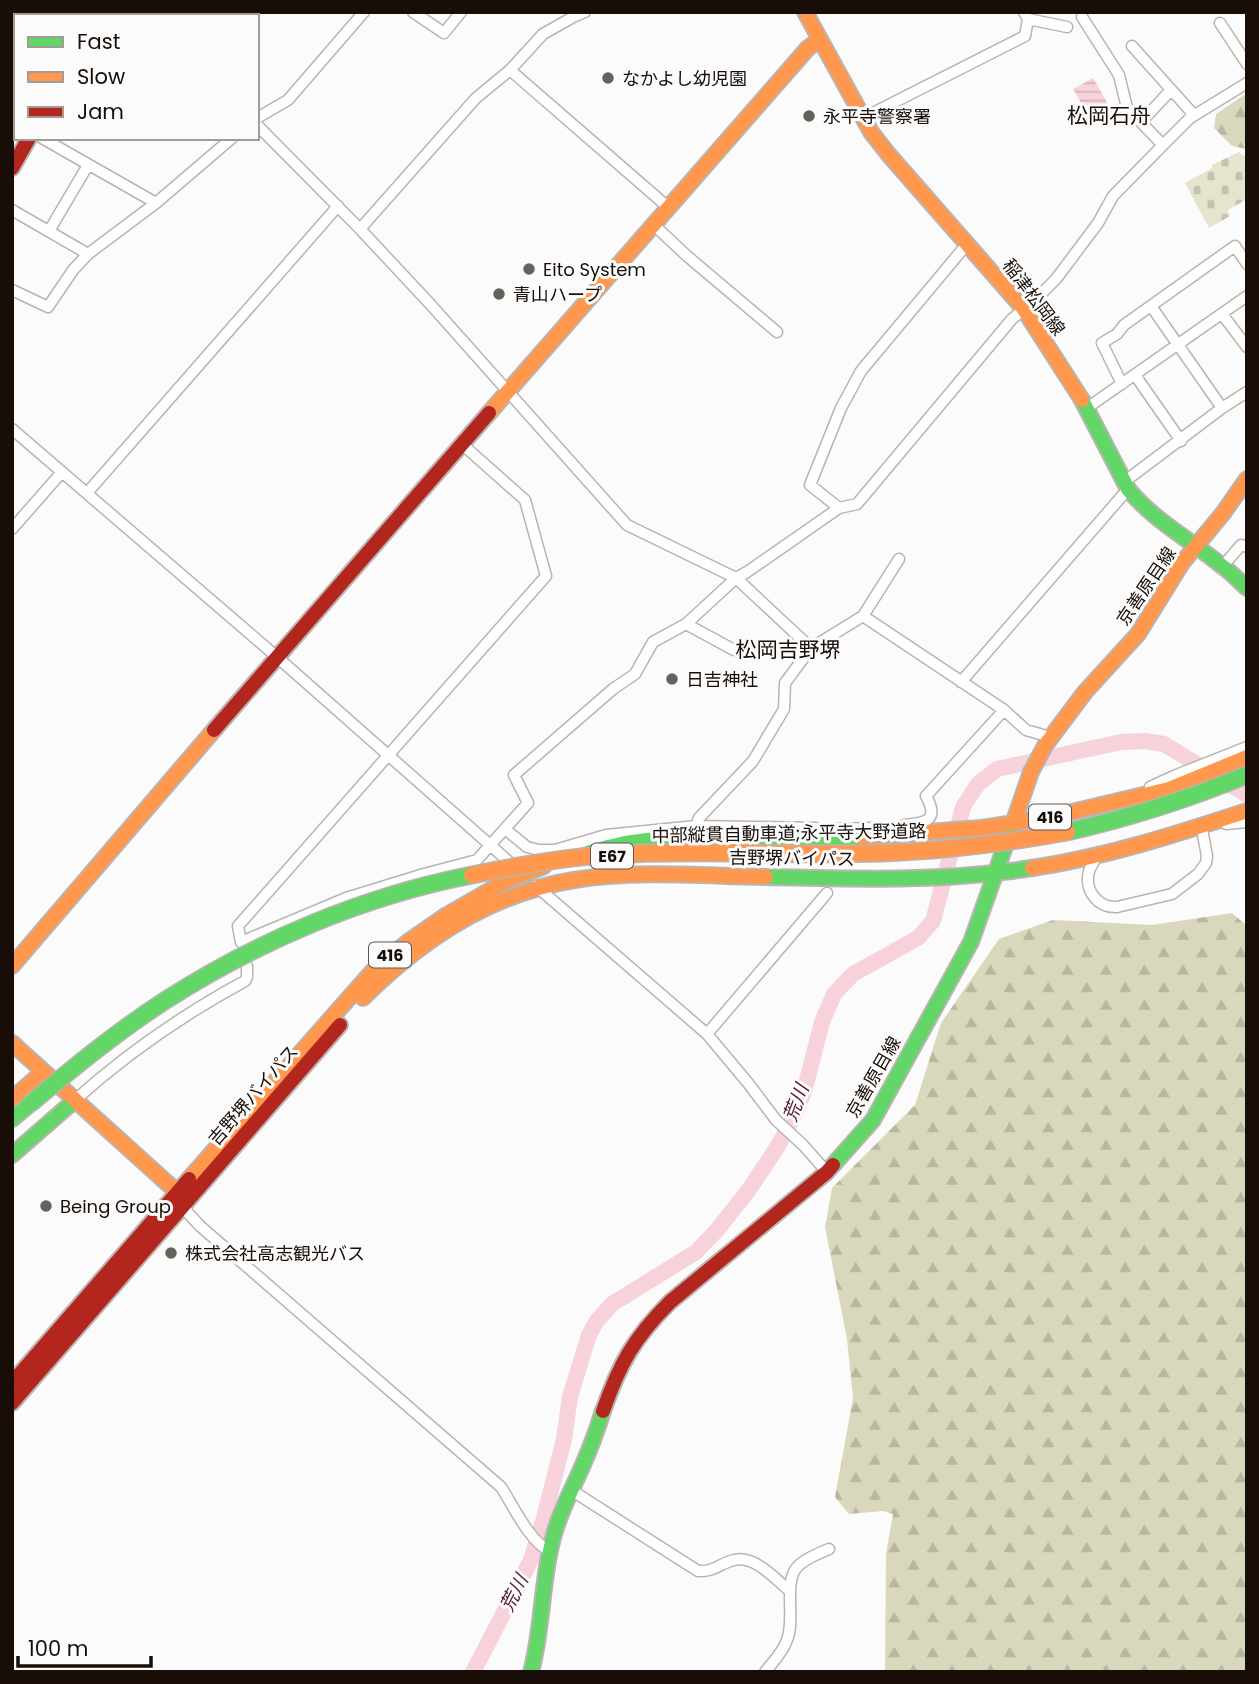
<svg xmlns="http://www.w3.org/2000/svg" width="1259" height="1684" font-family="Poppins,'Noto Sans JP',sans-serif">
<style>
.forest{fill:url(#forest-firs)}
.cemetery{fill:url(#cemetery-stones)}
.water{fill:url(#water-rules)}
.lines{fill:none;stroke-linecap:round;stroke-linejoin:round}
.river{stroke:#f8d2da;stroke-width:16}
.street-casing{stroke:#bab4b1;stroke-width:13}
.fast-casing{stroke:#bab4b1;stroke-width:18}
.slow-casing{stroke:#bab4b1;stroke-width:18}
.jam-casing{stroke:#bab4b1;stroke-width:18}
.street{stroke:#fefefe;stroke-width:10}
.fast{stroke:#63d668;stroke-width:14}
.slow{stroke:#ff974d;stroke-width:14}
.jam{stroke:#b3261e;stroke-width:14}
.fast-bridge-casing{stroke:#bab4b1;stroke-width:19;stroke-linecap:butt}
.slow-bridge-casing{stroke:#bab4b1;stroke-width:19;stroke-linecap:butt}
.fast-bridge{stroke:#63d668;stroke-width:16}
.slow-bridge{stroke:#ff974d;stroke-width:16}
.poi-dot{fill:#67615c;stroke:#fbfbfb;stroke-width:2.5}
.labels{text-anchor:middle;dominant-baseline:central;stroke-width:6;stroke-linejoin:round;paint-order:stroke}
.shield{fill:#fbfbfb;stroke:#5c5550;stroke-width:2}
.shield-label{font-size:16px;font-weight:bold;fill:#180e07}
.poi-label{font-size:18px;fill:#180e07;stroke:#fbfbfb;text-anchor:start}
.street-label{font-size:18px;fill:#180e07;stroke:#fbfbfb}
.water-label{font-size:19px;font-style:italic;fill:#56162b;stroke:#fbfbfb}
.quarter-label{font-size:21px;fill:#180e07;stroke:#fbfbfb}
</style>
<defs>
<pattern id="forest-firs" width="22" height="20" patternUnits="userSpaceOnUse" patternTransform="scale(1.75)"><rect width="22" height="20" fill="#d9d7bc"/><path d="M5 1l3.5 6h-7zM16 11l3.5 6h-7z" fill="#bab7a0"/></pattern>
<pattern id="cemetery-stones" width="16" height="16" patternUnits="userSpaceOnUse" patternTransform="scale(1.75)"><rect width="16" height="16" fill="#e6e4cd"/><path d="M2 7V4a2 2 0 0 1 4 0v3zM10 15v-3a2 2 0 0 1 4 0v3z" fill="#c5c2af"/></pattern>
<pattern id="water-rules" width="6" height="5" patternUnits="userSpaceOnUse" patternTransform="scale(1.75)"><rect width="6" height="5" fill="#f8d2da"/><path d="M0 2.5h6" fill="none" stroke="#d4b3ba"/></pattern>
</defs>
<rect width="100%" height="100%" fill="#fbfbfb"/>
<path class="forest" d="M 1247,93 L 1247,149 L 1232,146 L 1214,128 L 1216,114 Z
M 1232,913 L 1247,926 L 1247,1672 L 885,1672 L 886,1554 L 893,1514 L 883,1511 L 849,1514 L 835,1497 L 853,1398 L 847,1339 L 825,1227 L 832,1188 L 915,1105 L 941,1023 L 999,939 L 1053,920 L 1152,925 Z"/>
<path class="cemetery" d="M 1239,152 L 1247,158 L 1247,199 L 1228,210 L 1230,216 L 1209,228 L 1185,183 L 1212,168 L 1212,165 Z"/>
<path class="water" d="M 1093,78 L 1112,111 L 1092,122 L 1073,89 Z"/>
<g class="lines">
<path class="river" d="M 473,1672 L 531,1560 L 544,1518 L 564,1439 L 570,1397 L 589,1335 L 596,1322 L 612,1304 L 696,1252 L 717,1230 L 748,1191 L 778,1146 L 792,1120 L 804,1092 L 822,1022 L 834,994 L 853,974 L 918,938 L 933,921 L 963,807 L 978,784 L 997,769 L 1121,742 L 1145,741 L 1164,744 L 1247,795"/>
<defs>
<path id="street" d="M 413,12 L 444,33 L 461,12
M 197,16 L 199,12
M 1082,17 L 1119,75 L 1127,108 L 1163,145
M 1028,19 L 1067,27
M 1220,23 L 1247,64
M 12,25 L 16,27
M 1132,46 L 1194,115
M 510,70 L 669,208
M 257,118 L 288,100 L 364,12
M 863,118 L 1025,36 L 1028,19 L 1024,12
M 12,121 L 16,123
M 1141,122 L 1171,90
M 257,125 L 360,229 L 431,305 L 627,525 L 736,578 L 811,648
M 42,138 L 156,203
M 12,210 L 88,254
M 654,225 L 687,256 L 777,332
M 360,229 L 476,98 L 510,70 L 543,34 L 575,16 L 585,12
M 49,231 L 88,165
M 12,290 L 48,307 L 73,270 L 88,254 L 156,203 L 232,138
M 1151,306 L 1222,408
M 1222,314 L 1247,347
M 1135,375 L 1181,441
M 1122,384 L 1102,343 L 1117,334 L 1124,325 L 1235,246 L 1247,264
M 1087,408 L 1247,296
M 12,429 L 277,657 L 515,867
M 463,445 L 525,500 L 546,576 L 238,926 L 241,942 L 346,898 L 424,874 L 477,860 L 528,803 L 514,775 L 613,689 L 635,674 L 653,642 L 686,624 L 736,578 L 747,572 L 839,508 L 857,504 L 1012,319 L 1035,300 L 1056,279 L 1098,223 L 1113,196 L 1163,145 L 1190,118 L 1247,83
M 1124,482 L 1222,408 L 1247,392
M 87,493 L 338,206
M 839,508 L 810,485 L 841,408 L 861,371 L 967,244
M 12,529 L 62,472
M 1223,566 L 1241,545 L 1247,547
M 863,616 L 1004,710 L 1026,730 L 1050,737
M 686,624 L 734,650
M 961,682 L 1128,489
M 1150,787 L 1174,776 L 1247,747
M 1226,824 L 1247,822
M 904,825 C 925,823 940,821 926,796 L 1004,710
M 696,826 L 699,818 L 753,761 L 784,709 L 785,683 L 811,648 L 863,616 L 899,559
M 505,829 L 527,847 L 539,850 L 555,850 L 606,835 L 696,826 L 816,828
M 834,829 L 872,828
M 1097,855 C 1095,860 1091,866 1089,871 C 1084,891 1098,908 1117,907 L 1172,894 L 1198,874 L 1206,863 L 1207,856 L 1202,829
M 536,886 L 707,1034 L 748,1083 L 776,1120 L 803,1145 L 827,1172
M 707,1034 L 827,893
M 74,1101 C 126,1054 184,1014 245,981 L 247,977 L 247,966
M 183,1203 L 188,1213 L 200,1226 L 501,1487 C 514,1507 528,1539 549,1551
M 571,1490 L 698,1571 C 715,1572 720,1563 734,1560 C 755,1555 775,1579 790,1591
M 765,1672 C 773,1662 783,1652 787,1640 C 796,1618 782,1580 799,1565 C 807,1558 819,1553 829,1549"/>
<path id="fast" d="M 1082,400 L 1128,489 C 1154,521 1191,540 1222,566 C 1231,572 1239,581 1247,588
M 590,852 C 604,849 618,844 632,842 C 707,831 784,841 859,837
M 766,877 C 855,879 944,882 1032,868
M 12,1119 L 30,1104
M 12,1155 L 74,1101
M 833,1165 L 873,1120 L 971,942 L 1013,824
M 531,1672 C 543,1628 541,1582 553,1538 C 559,1513 572,1490 582,1467 C 590,1449 597,1430 603,1411"/>
<path id="slow" d="M 805,12 L 871,132 L 889,155 L 1023,308 L 1082,400
M 99,16 L 101,12
M 489,413 L 808,48 L 819,40
M 1013,824 L 1031,772 L 1046,744 L 1085,692 L 1138,634 L 1182,563 L 1224,512 L 1247,479
M 859,837 L 982,828 L 1051,817 L 1169,789 L 1247,757
M 1032,868 C 1106,857 1177,834 1247,811
M 12,966 L 214,730
M 363,998 C 421,940 492,893 574,880 C 637,870 703,876 766,877
M 12,1043 L 177,1192 L 182,1200
M 12,1099 L 43,1072
M 189,1179 L 372,972 L 408,942 L 447,915 L 508,880 L 544,866"/>
<path id="jam" d="M 12,168 L 29,138
M 214,730 L 489,413
M 12,1383 L 189,1179
M 12,1403 L 340,1025
M 603,1411 C 620,1363 634,1338 670,1302 L 827,1172 L 833,1165"/>
</defs>
<use href="#street" class="street-casing"/>
<use href="#fast" class="fast-casing"/>
<use href="#slow" class="slow-casing"/>
<use href="#jam" class="jam-casing"/>
<use href="#street" class="street"/>
<use href="#fast" class="fast"/>
<use href="#slow" class="slow"/>
<use href="#jam" class="jam"/>
<defs>
<path id="fast-bridge" d="M 1067,832 C 1129,818 1188,799 1247,775
M 30,1104 C 74,1067 118,1031 166,1000 C 258,941 364,896 472,875"/>
<path id="slow-bridge" d="M 472,875 C 516,866 559,858 604,855 C 696,849 789,856 881,853 C 944,851 1005,843 1067,832"/>
</defs>
<use href="#fast-bridge" class="fast-bridge-casing"/>
<use href="#slow-bridge" class="slow-bridge-casing"/>
<use href="#fast-bridge" class="fast-bridge"/>
<use href="#slow-bridge" class="slow-bridge"/>
</g>
<g class="poi-dot">
<circle cx="608" cy="78" r="7"/>
<circle cx="809" cy="116" r="7"/>
<circle cx="529" cy="269" r="7"/>
<circle cx="499" cy="294" r="7"/>
<circle cx="672" cy="679" r="7"/>
<circle cx="46" cy="1206" r="7"/>
<circle cx="171" cy="1253" r="7"/>
</g>
<g class="labels">
<g class="shield">
<rect x="1029" y="804.5" width="42" height="25" rx="5"/>
<rect x="591" y="843.5" width="42" height="25" rx="5"/>
<rect x="369" y="942.5" width="42" height="25" rx="5"/>
</g>
<g class="shield-label">
<text x="1050" y="817">416</text>
<text x="612" y="856">E67</text>
<text x="390" y="955">416</text>
</g>
<g class="poi-label">
<text x="622" y="78">なかよし幼児園</text>
<text x="823" y="116">永平寺警察署</text>
<text x="543" y="269">Eito System</text>
<text x="513" y="294">青山ハープ</text>
<text x="686" y="679">日吉神社</text>
<text x="60" y="1206">Being Group</text>
<text x="185" y="1253">株式会社高志観光バス</text>
</g>
<g class="street-label">
<text transform="translate(1034 297) rotate(53)">稲津松岡線</text>
<text transform="translate(1146 586) rotate(-56)">京善原目線</text>
<text transform="translate(789 833) rotate(-1)">中部縦貫自動車道;永平寺大野道路</text>
<text transform="translate(792 858) rotate(1)">吉野堺バイパス</text>
<text transform="translate(873 1077) rotate(-60)">京善原目線</text>
<text transform="translate(253 1095) rotate(-49)">吉野堺バイパス</text>
</g>
<g class="water-label">
<text transform="translate(796 1103) rotate(-69)">荒川</text>
<text transform="translate(514 1593) rotate(-63)">荒川</text>
</g>
<g class="quarter-label">
<text x="1109" y="115">松岡石舟</text>
<text x="788" y="649">松岡吉野堺</text>
</g>
</g>
<rect width="1259" height="1684" fill="none" stroke="#180e07" stroke-width="28"/>
<rect x="14" y="14" width="245" height="126" fill="#fbfbfb" stroke="#a09c99" stroke-width="2"/>
<rect x="28" y="37" width="35" height="10" fill="#63d668" stroke="#a09c99" stroke-width="2"/>
<text x="77" y="49" font-size="21" fill="#180e07">Fast</text>
<rect x="28" y="72" width="35" height="10" fill="#ff974d" stroke="#a09c99" stroke-width="2"/>
<text x="77" y="84" font-size="21" fill="#180e07">Slow</text>
<rect x="28" y="107" width="35" height="10" fill="#b3261e" stroke="#a09c99" stroke-width="2"/>
<text x="77" y="119" font-size="21" fill="#180e07">Jam</text>
<path d="M18 1656v10h133v-10" fill="none" stroke="#180e07" stroke-width="3.5"/>
<text x="28" y="1656" font-size="21" fill="#180e07" stroke="#fbfbfb" stroke-width="5" paint-order="stroke">100 m</text>
</svg>
